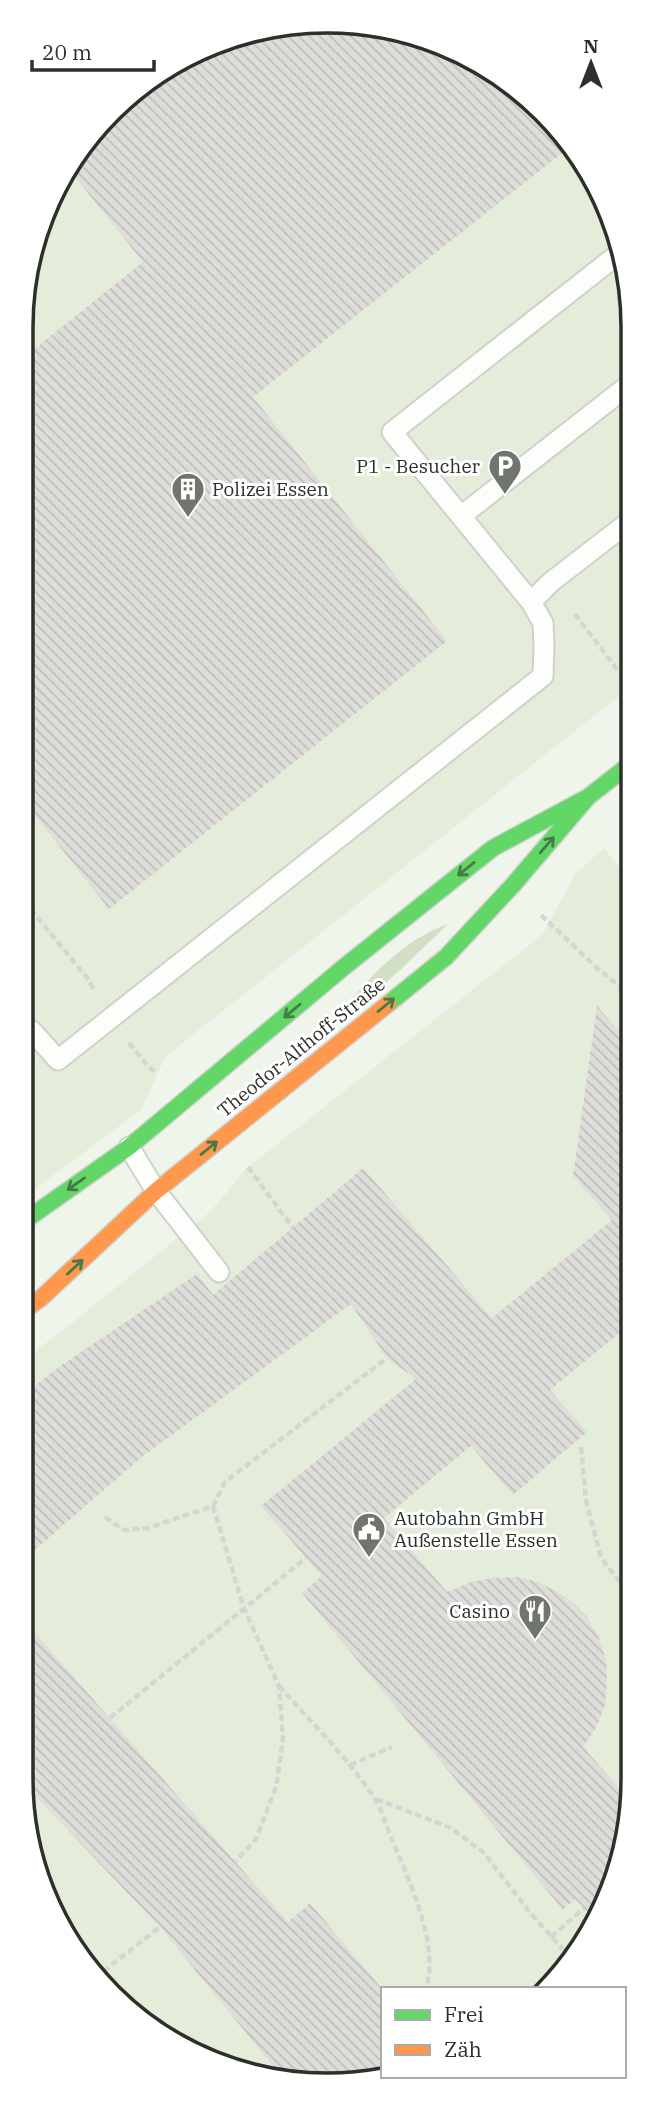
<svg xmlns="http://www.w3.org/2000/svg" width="654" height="2106" font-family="'IBM Plex Serif',serif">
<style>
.built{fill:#e3edda}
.grass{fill:#d2dfc5}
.building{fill:url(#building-back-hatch)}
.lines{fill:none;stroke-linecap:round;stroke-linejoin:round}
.lane-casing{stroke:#ced2ca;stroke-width:23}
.fast-casing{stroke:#ced2ca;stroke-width:19}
.slow-casing{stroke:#ced2ca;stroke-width:19}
.path{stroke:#d5d6d4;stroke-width:4.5;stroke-dasharray:7 3.5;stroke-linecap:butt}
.lane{stroke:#fdfefc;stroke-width:19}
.fast{stroke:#63d668;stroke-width:16}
.slow{stroke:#ff974d;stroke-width:16}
.oneway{stroke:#457b45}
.labels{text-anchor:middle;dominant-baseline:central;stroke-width:6;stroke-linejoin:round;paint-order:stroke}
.poi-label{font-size:19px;fill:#2c3029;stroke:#fff;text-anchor:end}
.street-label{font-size:19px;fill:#2c3029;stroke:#fff}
.rim{fill:none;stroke:#2c3029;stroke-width:3.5}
</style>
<defs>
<pattern id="building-back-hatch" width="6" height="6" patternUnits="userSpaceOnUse" patternTransform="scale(1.75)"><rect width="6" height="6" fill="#dfddd9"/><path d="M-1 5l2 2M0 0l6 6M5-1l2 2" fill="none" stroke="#c0beba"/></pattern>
</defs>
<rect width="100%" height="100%" fill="#eff5ea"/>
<path class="built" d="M 268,27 L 387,27 L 480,62 L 557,125 L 602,192 L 630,287 L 629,688 L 165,1057 L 141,1110 L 23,1198 L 27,267 L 73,157 L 157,72 Z
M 604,848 L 629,880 L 627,1839 L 582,1949 L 544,1989 L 383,1989 L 383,2076 L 287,2082 L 191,2053 L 130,2006 L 74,1944 L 44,1896 L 21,1779 L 23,1360 L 53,1338 L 210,1212 L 247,1168 L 543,934 L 575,874 Z"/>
<path class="grass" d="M 448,924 L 400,970 L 345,1018 L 341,1011 C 372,975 403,940 448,924 Z"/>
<path class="building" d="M 268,27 L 387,27 L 480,62 L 557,125 L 571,146 L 253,397 L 447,641 L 109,909 L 25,803 L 27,355 L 143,262 L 68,168 L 73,157 L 157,72 Z
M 597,1006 L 629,1043 L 628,1326 L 550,1390 L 587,1432 L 513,1495 L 471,1446 L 384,1518 L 447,1592 L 471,1582 L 493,1578 L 518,1577 L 537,1582 L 560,1593 L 574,1604 L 587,1617 L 599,1638 L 606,1660 L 607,1682 L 605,1705 L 597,1726 L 583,1747 L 627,1797 L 627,1839 L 594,1918 L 575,1899 L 563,1910 L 302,1593 L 322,1576 L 261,1506 L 416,1379 L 387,1358 L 351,1304 L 143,1456 L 22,1561 L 23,1397 L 53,1371 L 197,1274 L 213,1295 L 363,1168 L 492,1318 L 612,1220 L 573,1176 Z
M 22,1618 L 288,1922 L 310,1903 L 383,1990 L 383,2076 L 286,2082 L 160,1927 L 21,1781 Z"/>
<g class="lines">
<defs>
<path id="lane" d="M 623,261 L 617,255 L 392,432 L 531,602 L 551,582 L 630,521
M 461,516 L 630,384
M 24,1036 L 32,1031 L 58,1060 L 543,676 L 544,646 L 543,623 L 531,602
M 129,1147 L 156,1191 L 219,1272"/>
<path id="fast" d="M 388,1004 L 446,957 L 513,885 L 588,797
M 23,1222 L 129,1147 L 344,967 L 493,848 L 588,797 L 629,765"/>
<path id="slow" d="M 23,1311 L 40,1299 L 156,1191 L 388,1004"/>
</defs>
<use href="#lane" class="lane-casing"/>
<use href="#fast" class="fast-casing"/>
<use href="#slow" class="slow-casing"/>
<path class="path" d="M 575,614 L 629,685
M 24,901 L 89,980 L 95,992
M 541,915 L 597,968 L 629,994
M 129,1043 L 146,1064 L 156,1073
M 248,1167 L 293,1228
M 581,1447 L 586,1501 L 601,1558 L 628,1592
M 213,1506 L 243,1606 L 279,1686 L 283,1739 L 276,1787 L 256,1839 L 236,1861
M 105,1517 L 123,1530 L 148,1528 L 213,1506 L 225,1482 L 387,1358
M 279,1686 C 311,1722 346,1756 373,1796 C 382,1808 386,1826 392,1840 C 409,1880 440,1945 426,1989
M 110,1718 L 306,1558
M 350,1765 L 392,1747
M 376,1799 L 451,1828 L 483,1852 L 532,1915 L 572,1959
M 551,1937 L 584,1908
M 95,1978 L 160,1927"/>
<use href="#lane" class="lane"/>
<use href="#fast" class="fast"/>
<use href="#slow" class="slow"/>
</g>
<defs><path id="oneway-shaft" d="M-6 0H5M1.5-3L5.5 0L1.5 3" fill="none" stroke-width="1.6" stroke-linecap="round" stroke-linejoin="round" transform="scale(1.75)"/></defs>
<g class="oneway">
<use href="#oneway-shaft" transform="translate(547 845) rotate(-49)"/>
<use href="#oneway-shaft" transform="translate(466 869) rotate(141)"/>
<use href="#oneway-shaft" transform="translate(386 1005) rotate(-39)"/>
<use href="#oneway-shaft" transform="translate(292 1011) rotate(140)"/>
<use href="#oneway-shaft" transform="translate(209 1148) rotate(-39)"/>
<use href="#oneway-shaft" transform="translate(76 1184) rotate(145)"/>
<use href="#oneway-shaft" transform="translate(75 1267) rotate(-43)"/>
</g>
<defs>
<symbol id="parking-pin" viewBox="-11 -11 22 30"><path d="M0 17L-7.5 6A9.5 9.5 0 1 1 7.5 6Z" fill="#70756d" stroke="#fff"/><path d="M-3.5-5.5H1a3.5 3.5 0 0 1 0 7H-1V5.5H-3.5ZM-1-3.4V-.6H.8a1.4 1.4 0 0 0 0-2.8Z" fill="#fff"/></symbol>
<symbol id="building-pin" viewBox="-11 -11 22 30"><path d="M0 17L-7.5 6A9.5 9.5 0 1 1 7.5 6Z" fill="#70756d" stroke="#fff"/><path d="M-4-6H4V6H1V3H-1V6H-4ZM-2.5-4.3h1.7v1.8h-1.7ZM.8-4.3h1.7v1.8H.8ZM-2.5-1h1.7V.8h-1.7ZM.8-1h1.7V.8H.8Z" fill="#fff"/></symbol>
<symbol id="civic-pin" viewBox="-11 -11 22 30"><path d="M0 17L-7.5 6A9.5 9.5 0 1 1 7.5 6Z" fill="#70756d" stroke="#fff"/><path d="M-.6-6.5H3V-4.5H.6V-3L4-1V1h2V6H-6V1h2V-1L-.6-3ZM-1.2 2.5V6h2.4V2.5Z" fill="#fff"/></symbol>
<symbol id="restaurant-pin" viewBox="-11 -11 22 30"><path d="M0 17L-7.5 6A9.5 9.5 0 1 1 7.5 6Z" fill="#70756d" stroke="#fff"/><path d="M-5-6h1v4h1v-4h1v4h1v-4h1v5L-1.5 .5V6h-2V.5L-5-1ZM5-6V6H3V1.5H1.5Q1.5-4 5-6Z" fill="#fff"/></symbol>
</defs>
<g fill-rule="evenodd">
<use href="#parking-pin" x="486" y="447" width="38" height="52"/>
<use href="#building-pin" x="169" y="470" width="38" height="52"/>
<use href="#civic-pin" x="350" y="1510" width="38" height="52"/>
<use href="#restaurant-pin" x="516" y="1592" width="38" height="52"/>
</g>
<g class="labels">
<g class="poi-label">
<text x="480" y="466">P1 - Besucher</text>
<text x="212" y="489" text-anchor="start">Polizei Essen</text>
<text x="394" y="1518" text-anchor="start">Autobahn GmbH<tspan x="394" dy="22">Außenstelle Essen</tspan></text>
<text x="510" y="1611">Casino</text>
</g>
<g class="street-label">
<text transform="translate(301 1047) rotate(-39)">Theodor-Althoff-Straße</text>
</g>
</g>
<path d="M0 0H654V2106H0ZM327 33H327A294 294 0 0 1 621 327V1779A294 294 0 0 1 327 2073H327A294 294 0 0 1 33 1779V327A294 294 0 0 1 327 33Z" fill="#fff" fill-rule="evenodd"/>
<path class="rim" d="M327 33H327A294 294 0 0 1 621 327V1779A294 294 0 0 1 327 2073H327A294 294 0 0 1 33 1779V327A294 294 0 0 1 327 33Z"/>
<rect x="381" y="1987" width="245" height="91" fill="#ffffff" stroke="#abaca9" stroke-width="2"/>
<rect x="395" y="2010" width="35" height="10" fill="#63d668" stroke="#abaca9" stroke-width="2"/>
<text x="444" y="2022" font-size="21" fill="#2c3029">Frei</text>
<rect x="395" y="2045" width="35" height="10" fill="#ff974d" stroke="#abaca9" stroke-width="2"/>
<text x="444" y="2057" font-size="21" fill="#2c3029">Zäh</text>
<g transform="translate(591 63)" stroke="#ffffff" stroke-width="5" paint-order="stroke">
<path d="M0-5L12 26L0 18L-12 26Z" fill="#2c3029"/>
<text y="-10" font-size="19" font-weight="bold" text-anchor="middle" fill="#2c3029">N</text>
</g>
<path d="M32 60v10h122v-10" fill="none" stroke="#2c3029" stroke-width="3.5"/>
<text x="42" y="60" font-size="21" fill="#2c3029" stroke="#ffffff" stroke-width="5" paint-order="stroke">20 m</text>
</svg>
